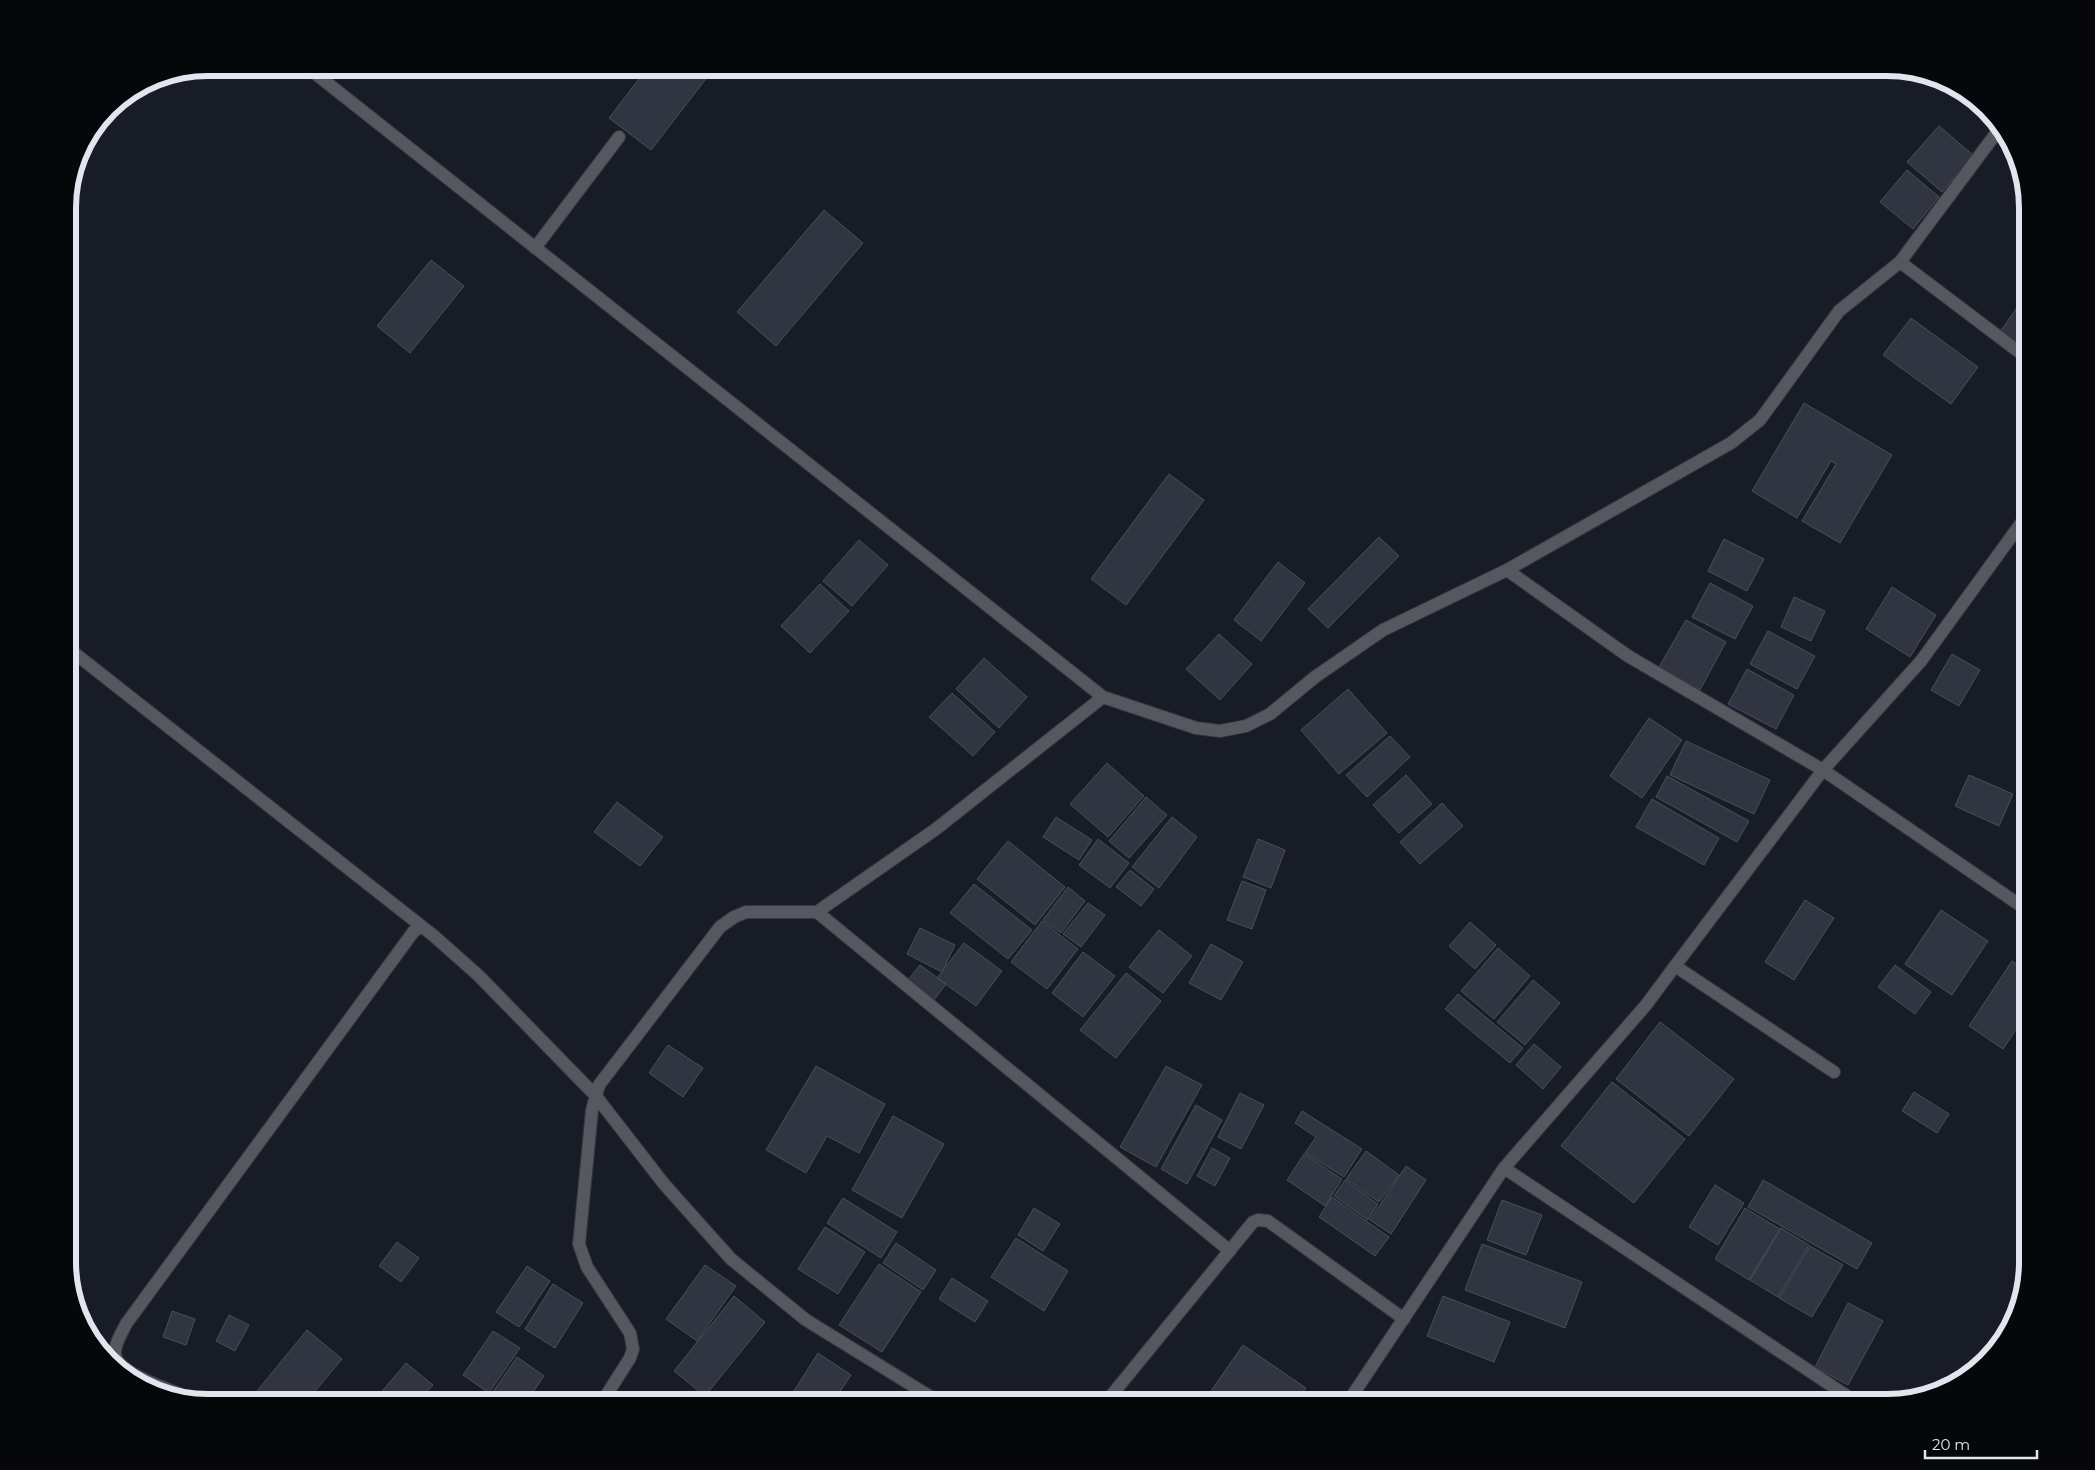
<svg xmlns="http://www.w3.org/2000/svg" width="2095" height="1470" font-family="Montserrat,sans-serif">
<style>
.building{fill:#313541;stroke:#494e5b}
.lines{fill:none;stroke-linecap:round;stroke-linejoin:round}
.minor-casing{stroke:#343843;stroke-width:14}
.minor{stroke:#55585e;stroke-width:12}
.rim{fill:none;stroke:#e2e5ed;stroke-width:6}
</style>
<rect width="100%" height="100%" fill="#181c27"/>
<path class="building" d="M 648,67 L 715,67 L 651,150 L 609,118 Z
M 1939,126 L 1973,155 L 1942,192 L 1907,162 Z
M 1907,170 L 1939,197 L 1913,229 L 1880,202 Z
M 824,210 L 863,243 L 776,346 L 737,312 Z
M 431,260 L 464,286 L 410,353 L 377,326 Z
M 2027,293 L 2027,356 L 1998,335 Z
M 1911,318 L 1978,367 L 1951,404 L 1883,355 Z
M 1804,403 L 1892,455 L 1840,543 L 1802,521 L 1836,464 L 1831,461 L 1797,518 L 1752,491 Z
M 1169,474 L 1204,500 L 1126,605 L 1091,579 Z
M 1379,537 L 1399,556 L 1328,628 L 1308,609 Z
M 1724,539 L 1764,559 L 1747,591 L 1708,571 Z
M 859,540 L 888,565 L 852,606 L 823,581 Z
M 1278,562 L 1305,583 L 1261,641 L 1234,620 Z
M 1710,583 L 1753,606 L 1735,639 L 1692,617 Z
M 820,584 L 849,611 L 810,653 L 781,626 Z
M 1892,587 L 1936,615 L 1910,657 L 1866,629 Z
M 1794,597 L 1825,611 L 1811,641 L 1781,627 Z
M 1686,620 L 1726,642 L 1700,690 L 1659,667 Z
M 1768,631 L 1815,656 L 1797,689 L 1750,664 Z
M 1219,634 L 1252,664 L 1220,700 L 1186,669 Z
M 1952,654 L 1980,670 L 1959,706 L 1931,690 Z
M 984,658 L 1027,697 L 999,728 L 956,689 Z
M 1747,669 L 1794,695 L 1776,729 L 1728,704 Z
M 1348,689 L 1387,733 L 1339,774 L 1301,730 Z
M 952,693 L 995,732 L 973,756 L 929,717 Z
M 1649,718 L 1682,740 L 1642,798 L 1610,776 Z
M 1390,736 L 1410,757 L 1367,797 L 1346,775 Z
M 1686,741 L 1770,780 L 1754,814 L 1670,775 Z
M 1107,763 L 1144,796 L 1108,837 L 1070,804 Z
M 1406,775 L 1432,804 L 1399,833 L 1373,805 Z
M 1969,775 L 2013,794 L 1999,826 L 1955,806 Z
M 1667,776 L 1749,821 L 1737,842 L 1656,797 Z
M 2027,796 L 2027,818 L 2017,812 Z
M 1146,797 L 1167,815 L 1129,858 L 1109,841 Z
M 1652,799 L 1719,838 L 1704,865 L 1636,827 Z
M 617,802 L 663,837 L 640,866 L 594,832 Z
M 1442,803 L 1463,826 L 1420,864 L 1400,842 Z
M 1056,817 L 1092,840 L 1079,860 L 1043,837 Z
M 1172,817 L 1197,837 L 1159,888 L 1132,867 Z
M 1098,839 L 1129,863 L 1110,888 L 1079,865 Z
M 1258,839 L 1285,850 L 1271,888 L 1243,877 Z
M 1008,841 L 1065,887 L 1035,925 L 977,879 Z
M 1130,870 L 1154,889 L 1141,906 L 1116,887 Z
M 1242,881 L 1266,890 L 1252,929 L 1227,920 Z
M 974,884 L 1032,930 L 1008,959 L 950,913 Z
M 1068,887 L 1085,901 L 1061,933 L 1043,920 Z
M 1805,900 L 1834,918 L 1794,980 L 1765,962 Z
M 1088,903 L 1105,915 L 1081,947 L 1063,934 Z
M 1941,910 L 1988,941 L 1952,995 L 1905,964 Z
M 1042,921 L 1078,949 L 1047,989 L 1011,962 Z
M 1470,922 L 1496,945 L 1475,969 L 1449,946 Z
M 920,928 L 955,945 L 942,972 L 907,954 Z
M 1159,930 L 1192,956 L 1163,993 L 1129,967 Z
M 964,943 L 1002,971 L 976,1006 L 937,978 Z
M 1211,944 L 1243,962 L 1221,1000 L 1189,983 Z
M 1498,948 L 1530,976 L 1494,1019 L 1461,991 Z
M 1083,952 L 1115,976 L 1083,1017 L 1052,993 Z
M 2027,956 L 2027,968 L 2022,964 Z
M 2012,961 L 2027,971 L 2027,1013 L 2003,1049 L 1969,1026 Z
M 920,965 L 946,984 L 934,1000 L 908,980 Z
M 1895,965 L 1931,992 L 1915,1014 L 1878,987 Z
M 1126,973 L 1161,1001 L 1116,1058 L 1080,1030 Z
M 1533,980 L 1560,1003 L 1525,1045 L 1497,1022 Z
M 1458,994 L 1523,1048 L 1510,1063 L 1445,1009 Z
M 1660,1022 L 1734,1079 L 1689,1136 L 1616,1079 Z
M 1534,1044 L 1561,1067 L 1543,1089 L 1516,1065 Z
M 668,1045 L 703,1068 L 683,1097 L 649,1073 Z
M 816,1066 L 885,1104 L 859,1153 L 827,1136 L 806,1173 L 766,1150 Z
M 1166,1066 L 1202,1085 L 1156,1167 L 1120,1147 Z
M 1612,1082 L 1685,1139 L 1634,1203 L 1561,1146 Z
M 1914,1092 L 1949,1114 L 1937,1133 L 1902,1111 Z
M 1240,1093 L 1264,1105 L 1241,1149 L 1218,1137 Z
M 1196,1105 L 1222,1120 L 1187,1184 L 1161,1169 Z
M 1302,1111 L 1362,1149 L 1344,1177 L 1305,1153 L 1316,1137 L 1295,1123 Z
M 893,1116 L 944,1144 L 902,1218 L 852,1190 Z
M 1212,1148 L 1230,1158 L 1215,1186 L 1197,1176 Z
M 1366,1151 L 1399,1175 L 1379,1202 L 1346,1179 Z
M 1304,1154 L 1342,1179 L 1325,1206 L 1287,1180 Z
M 1406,1166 L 1426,1180 L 1391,1234 L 1370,1220 Z
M 1345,1180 L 1378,1204 L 1368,1220 L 1334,1196 Z
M 1763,1180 L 1872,1243 L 1857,1269 L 1748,1207 Z
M 1715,1185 L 1744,1203 L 1718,1245 L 1689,1227 Z
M 1332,1197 L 1389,1237 L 1375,1256 L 1319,1217 Z
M 843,1198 L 897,1232 L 881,1258 L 827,1223 Z
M 1502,1200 L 1542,1215 L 1526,1255 L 1487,1240 Z
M 1034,1208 L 1060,1224 L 1043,1251 L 1018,1235 Z
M 1745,1208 L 1780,1229 L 1749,1280 L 1715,1259 Z
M 825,1227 L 865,1252 L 838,1294 L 798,1269 Z
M 1781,1228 L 1809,1245 L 1778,1297 L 1750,1280 Z
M 1016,1238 L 1068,1271 L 1044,1311 L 991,1277 Z
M 397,1242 L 419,1258 L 401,1282 L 379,1266 Z
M 896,1243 L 936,1270 L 923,1290 L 883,1263 Z
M 1482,1244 L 1582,1282 L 1565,1328 L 1465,1290 Z
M 1810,1246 L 1843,1265 L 1812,1317 L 1779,1298 Z
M 879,1264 L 921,1292 L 882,1352 L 839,1325 Z
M 705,1265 L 736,1286 L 697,1341 L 666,1319 Z
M 527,1266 L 550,1281 L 519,1327 L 496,1312 Z
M 952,1278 L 988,1301 L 975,1322 L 939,1299 Z
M 553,1284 L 583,1303 L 555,1348 L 525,1329 Z
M 734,1296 L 765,1322 L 705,1396 L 674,1371 Z
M 1443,1296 L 1510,1322 L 1494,1362 L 1427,1336 Z
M 1848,1303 L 1883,1321 L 1848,1385 L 1815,1367 Z
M 172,1311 L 195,1319 L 186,1345 L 163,1337 Z
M 229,1315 L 249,1325 L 235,1351 L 216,1341 Z
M 307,1330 L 342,1359 L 306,1402 L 248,1402 Z
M 493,1331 L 520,1348 L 489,1393 L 463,1375 Z
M 1243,1345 L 1306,1388 L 1296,1402 L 1222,1402 L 1209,1394 Z
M 818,1353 L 851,1375 L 833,1402 L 787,1402 Z
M 517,1357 L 544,1376 L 526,1402 L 486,1402 Z
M 406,1363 L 433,1385 L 418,1402 L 373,1402 Z"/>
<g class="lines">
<defs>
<path id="minor" d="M 307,67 L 1103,697 L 1196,728 L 1220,731 L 1246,726 L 1270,714 L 1315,677 L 1383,630 L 1507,570 L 1731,443 L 1760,420 L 1839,311 L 1900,262 L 2000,128
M 535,248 L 619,137
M 1900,262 L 2027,358
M 1507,570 L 1628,656 L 1823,770 L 2027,910
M 68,648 L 434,936 L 479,976 L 595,1095 L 664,1184 L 731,1259 L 806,1320 L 939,1402
M 817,912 L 1230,1251
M 1675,966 L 1823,770 L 1921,661 L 2027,515
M 1834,1072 L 1675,966 L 1646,1005 L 1504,1168 L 1856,1402
M 179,1394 C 163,1387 115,1372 115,1353 C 115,1342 122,1333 126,1324 L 414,931 L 421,927
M 602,1402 L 630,1358 L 633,1349 L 630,1333 L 587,1267 L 579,1244 L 592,1110 L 599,1085 L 720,927 L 734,917 L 746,912 L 817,912 L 936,829 L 1103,697
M 1106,1402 L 1253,1222 L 1258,1220 L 1268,1221 L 1404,1319
M 1348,1402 L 1504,1168"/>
</defs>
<use href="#minor" class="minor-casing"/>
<use href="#minor" class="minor"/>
</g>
<path d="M0 0H2095V1470H0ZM208 76H1887A132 132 0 0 1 2019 208V1262A132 132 0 0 1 1887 1394H208A132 132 0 0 1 76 1262V208A132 132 0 0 1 208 76Z" fill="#05070b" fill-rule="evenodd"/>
<path class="rim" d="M208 76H1887A132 132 0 0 1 2019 208V1262A132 132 0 0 1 1887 1394H208A132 132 0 0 1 76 1262V208A132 132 0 0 1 208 76Z"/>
<path d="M1925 1450v8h112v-8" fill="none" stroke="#e2e5ed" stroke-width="2.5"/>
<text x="1932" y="1450" font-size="15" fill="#e2e5ed" stroke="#05070b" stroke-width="4" paint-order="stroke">20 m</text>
</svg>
